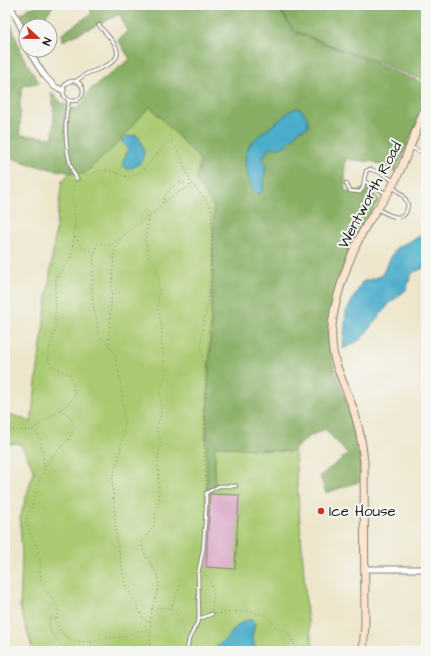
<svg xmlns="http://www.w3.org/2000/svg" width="431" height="656" font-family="'Architects Daughter',sans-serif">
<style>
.green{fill:#aaca72;stroke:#637347}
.forest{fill:#87ae64;stroke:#526540}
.water{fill:#4badca;stroke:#346473}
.building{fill:#dbadca}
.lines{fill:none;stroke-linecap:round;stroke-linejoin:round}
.service-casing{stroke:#848174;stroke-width:4.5}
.minor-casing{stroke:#848174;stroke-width:7}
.secondary-casing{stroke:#848174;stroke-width:9}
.path{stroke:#848174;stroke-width:1;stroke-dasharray:1 3;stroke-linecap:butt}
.service{stroke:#fff;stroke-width:2.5}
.minor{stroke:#fff;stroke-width:5}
.secondary{stroke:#fce5cf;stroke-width:7}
.poi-dot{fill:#c8321e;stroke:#f6f6f2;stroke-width:1.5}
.labels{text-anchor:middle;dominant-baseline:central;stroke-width:4;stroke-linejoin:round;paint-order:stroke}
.street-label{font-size:15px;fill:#1c1c1c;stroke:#f6f6f2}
.poi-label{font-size:15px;fill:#1c1c1c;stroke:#f6f6f2;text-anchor:start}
</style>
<rect width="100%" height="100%" fill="#f6f6f2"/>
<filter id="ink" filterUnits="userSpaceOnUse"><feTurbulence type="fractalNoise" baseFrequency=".025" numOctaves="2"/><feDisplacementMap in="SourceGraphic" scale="8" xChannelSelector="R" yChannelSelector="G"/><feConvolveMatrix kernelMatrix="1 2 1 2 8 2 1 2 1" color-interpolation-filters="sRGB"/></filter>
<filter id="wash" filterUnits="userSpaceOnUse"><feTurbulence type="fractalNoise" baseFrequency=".012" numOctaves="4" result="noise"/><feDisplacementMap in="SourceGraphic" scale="16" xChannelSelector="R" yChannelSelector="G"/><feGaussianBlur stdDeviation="0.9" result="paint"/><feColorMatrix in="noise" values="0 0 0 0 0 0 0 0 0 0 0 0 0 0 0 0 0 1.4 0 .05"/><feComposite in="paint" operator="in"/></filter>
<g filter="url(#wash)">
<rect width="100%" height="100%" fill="#ede6cb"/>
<path class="green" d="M 155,95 L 228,191 L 294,442 L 307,615 L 314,651 L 33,651 L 20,608 L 22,558 L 20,518 L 34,470 L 20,443 L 5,444 L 5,412 L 31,422 L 62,181 L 130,108 Z"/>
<path class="forest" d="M 35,5 L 54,5 L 41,22 L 40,26 L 26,26 L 21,14 L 29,8 L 35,7 Z
M 88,5 L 277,5 L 294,32 L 278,5 L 426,5 L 426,81 L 296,32 L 426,84 C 426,111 406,147 395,172 L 374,162 L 345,159 L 345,192 L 369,189 L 379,200 C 357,235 325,301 329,342 C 332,376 353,407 359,441 C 361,454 360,468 361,481 L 326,493 L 320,476 L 348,454 L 325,429 L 310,436 L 291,452 L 215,446 L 215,487 L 207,492 L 206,435 L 212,295 L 214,207 L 196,180 L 200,160 L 150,106 L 116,145 L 84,174 C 57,171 30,166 5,155 L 5,12 L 13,29 L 21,53 L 39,83 L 23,85 L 20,100 L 20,135 L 53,138 L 54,111 L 51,92 L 63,104 L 76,109 L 84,102 L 90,90 L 130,59 L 118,40 L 127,31 L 120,14 L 63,41 L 62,34 L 92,13 Z"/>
<path class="water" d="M 297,108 L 303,111 L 307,117 L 308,127 L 299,130 L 288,144 L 279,148 L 269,148 L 263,158 L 266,167 L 263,190 L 258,195 C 252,189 250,184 248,176 C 238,146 256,138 277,122 C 285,116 288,110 297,108 Z
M 135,135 C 140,137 140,140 142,145 C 148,157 139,168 126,169 L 123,166 C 121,160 128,155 128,148 L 122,142 L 122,140 L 125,137 Z
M 426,229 L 426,267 L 412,273 L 406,290 L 389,304 L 360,340 L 343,349 L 346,312 L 362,282 L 381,276 L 396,248 L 420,236 Z
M 249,620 L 252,620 L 255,623 L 252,637 L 256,651 L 209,651 C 214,648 221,644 225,640 C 233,632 236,622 249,620 Z"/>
<g id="blocks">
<path class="building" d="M 210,494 L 239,495 L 235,569 L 206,567 Z"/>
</g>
</g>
<g filter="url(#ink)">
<use href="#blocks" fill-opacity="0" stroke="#848174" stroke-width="1"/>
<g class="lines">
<defs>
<path id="service" d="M63 91a10 10 0 1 1 20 0a10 10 0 1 1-20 0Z
M 76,81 C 79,79 83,76 86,74 C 97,69 126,63 115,45 C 111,38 104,32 99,25
M 69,101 C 63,122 65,161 77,179
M 412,148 L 426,154
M 346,183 L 350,191 L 360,192 L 363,188 L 364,181
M 387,194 L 364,181 L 366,171 L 370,169 L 381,173 L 394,181
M 378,209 C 386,214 404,224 407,209 C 408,206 408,203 406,200 C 403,194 397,190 392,187
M 199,619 L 198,574 L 203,550 L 206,509 L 206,493 L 219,486 L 236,486
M 187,651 L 189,639 L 199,619 L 212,614"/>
<path id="minor" d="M 10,5 L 21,27 L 26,43
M 28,50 L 44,75 L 55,87 L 63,90
M 364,569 L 426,569"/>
<path id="secondary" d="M 363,651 L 365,624 L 364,462 C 362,441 358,420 350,400 C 343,381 333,363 332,342 C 329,309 350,253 367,224 C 376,210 387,196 395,181 C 407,157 416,131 426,105"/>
</defs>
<use href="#service" class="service-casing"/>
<use href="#minor" class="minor-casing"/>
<use href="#secondary" class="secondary-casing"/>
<path class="path" d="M 80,179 C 88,175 98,169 107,170 C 115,171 123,178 131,176 C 148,171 161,144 171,141 L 181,157 L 188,177 L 192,184 L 209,204 L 212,209 L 212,214 L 210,287 L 203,326 L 201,344 L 206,384 L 204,437 L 206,489
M 75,182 L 72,194 L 75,217 L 74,236 L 82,247 L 94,253 L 92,290 L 93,307 L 97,320 L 98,334 L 114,352 L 117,362 L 119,372 L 125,420 L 120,452 L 112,480 L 117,542 L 126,588 L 135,600 L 142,617 L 151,624
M 162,203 C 166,193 171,185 182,182 L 187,185
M 124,235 L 148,216
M 95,252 L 97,244 L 100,243 C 108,249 115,242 121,237
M 110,347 L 109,335 L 114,254 L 117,245 L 123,236
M 32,430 L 38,434 L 40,438 L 45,468 L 40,478 L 32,506 L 25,522 L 38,549 L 40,559 L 40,571 L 41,581 L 46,591 L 57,605 L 58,612 L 57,623 L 59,629 L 64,635 L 74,641 L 90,642 L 106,638 L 123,637 L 138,631 L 151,630 L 150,647 L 144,651
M 5,431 L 32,430 L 71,402 L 75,393 L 70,374 L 51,366 L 48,358 L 49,350 L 55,331 L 56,277 L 71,258 L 74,236
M 45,467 L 54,454 L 70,438 L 72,433 L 72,421 L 70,416 L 60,409
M 203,572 C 215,587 214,592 212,611
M 152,609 C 177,603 180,616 185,636
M 171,609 C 173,600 178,594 180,585
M 216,614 L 241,611 L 249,611 L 265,615 L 276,627 L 288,632 L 298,651
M 56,619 L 52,617 L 49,620 L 50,632 L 66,651
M 151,630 C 151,623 150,616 152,608 C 154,598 161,589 158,578 C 154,566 144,557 142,544 L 145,538 L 154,526 L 156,510 L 159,498 L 158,460 L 161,441 L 157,432 L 157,426 L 161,414 L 160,392 L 165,377 L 165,370 L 161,339 L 162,327 L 158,310 L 159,279 L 156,267 L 149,258 L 145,240 L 149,216 L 169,198 L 191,185
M 90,642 L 97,651"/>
<use href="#service" class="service"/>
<use href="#minor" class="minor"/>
<use href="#secondary" class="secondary"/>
</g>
</g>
<circle class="poi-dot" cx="321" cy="511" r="4"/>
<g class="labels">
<g class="street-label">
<text transform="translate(370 195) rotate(-62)">Wentworth Road</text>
</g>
<g class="poi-label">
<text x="329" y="511">Ice House</text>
</g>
</g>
<rect width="431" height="656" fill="none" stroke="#f6f6f2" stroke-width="20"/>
<g transform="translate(38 38) rotate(112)"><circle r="19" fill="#f6f6f2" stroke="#9f9f9c"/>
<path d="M0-3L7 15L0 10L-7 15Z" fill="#c8321e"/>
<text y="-6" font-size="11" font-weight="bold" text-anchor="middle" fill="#1c1c1c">N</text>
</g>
</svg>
